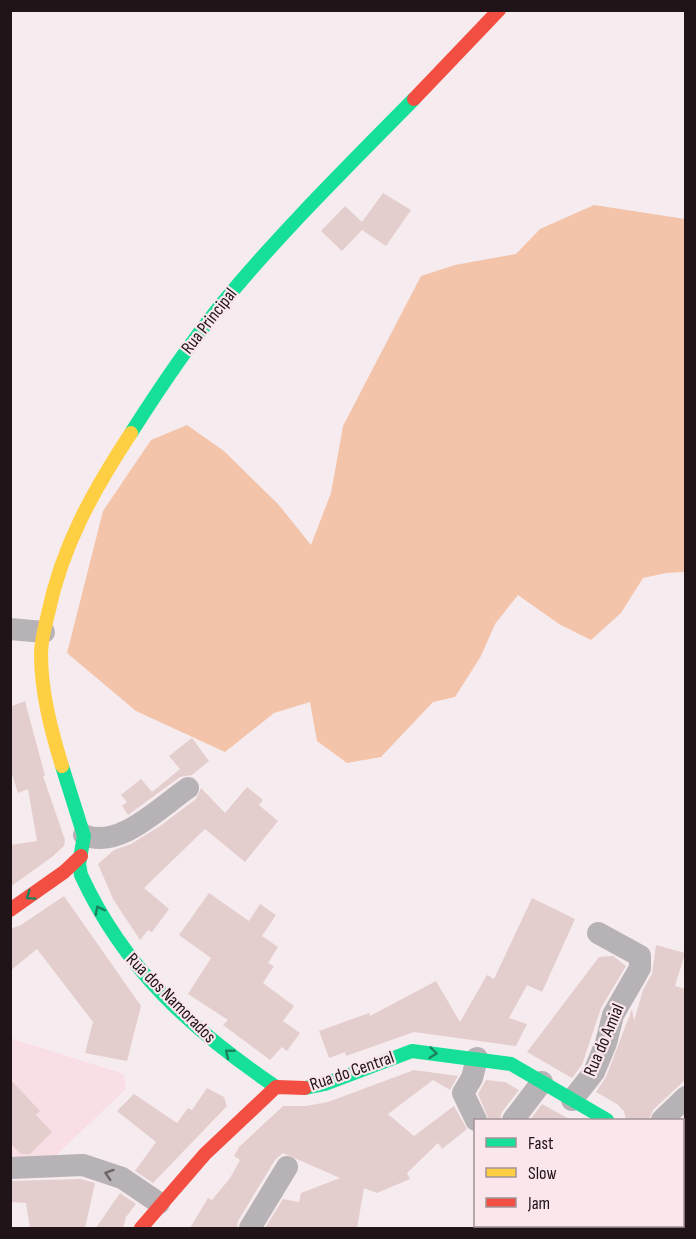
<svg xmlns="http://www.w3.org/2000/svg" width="696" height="1239" font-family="'Sofia Sans Condensed',sans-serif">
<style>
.built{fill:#fadee6}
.forest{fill:#f3c4aa}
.building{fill:#e4cecd}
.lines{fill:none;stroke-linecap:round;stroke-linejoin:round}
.street{stroke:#b7b2b5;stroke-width:22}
.fast{stroke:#16e098;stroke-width:14}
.slow{stroke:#ffcf43;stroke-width:14}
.jam{stroke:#f24e42;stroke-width:14}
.oneway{stroke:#1a845e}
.oneway2{stroke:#6c6366}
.labels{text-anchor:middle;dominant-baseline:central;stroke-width:4.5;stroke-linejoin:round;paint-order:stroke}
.street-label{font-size:18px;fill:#201418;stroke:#fbe6ec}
</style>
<rect width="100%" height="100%" fill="#f6ebee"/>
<path class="built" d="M 10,1038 L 124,1074 L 126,1089 L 53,1158 L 11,1163 Z"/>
<path class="forest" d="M 594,205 L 685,219 L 685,572 L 666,573 L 643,578 L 621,613 L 591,640 L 559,624 L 518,595 L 495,624 L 481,656 L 455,697 L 433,702 L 381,757 L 347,763 L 317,741 L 310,702 L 274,713 L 225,752 L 136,711 L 67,653 L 103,511 L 151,440 L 187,425 L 224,451 L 278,504 L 311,545 L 331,493 L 343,426 L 421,276 L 455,265 L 516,254 L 540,229 Z"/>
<path class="building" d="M 383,193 L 411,210 L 386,246 L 362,230 L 342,251 L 321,231 L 345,206 L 362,222 Z
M 25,701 L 45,776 L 43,776 L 65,840 L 64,846 L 52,857 L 10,887 L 10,845 L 37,841 L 28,789 L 18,793 L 10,768 L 10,707 Z
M 192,738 L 209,761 L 192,775 L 180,777 L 128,815 L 122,806 L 127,802 L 121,795 L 141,779 L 152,792 L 180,769 L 169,756 Z
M 247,787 L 263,800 L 259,805 L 278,821 L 245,862 L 205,829 L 144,888 L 169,909 L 152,932 L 148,930 L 140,940 L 113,899 L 98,864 L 114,850 L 131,844 L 160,826 L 196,799 L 201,788 L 225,813 Z
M 209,893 L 249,921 L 260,904 L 276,915 L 262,936 L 278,947 L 268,963 L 274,966 L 263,983 L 294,1006 L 283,1021 L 300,1033 L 287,1051 L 282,1047 L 270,1060 L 223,1025 L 228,1020 L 188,994 L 211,958 L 179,935 Z
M 64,896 L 141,1006 L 127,1061 L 85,1053 L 93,1022 L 37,949 L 10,971 L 10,929 L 21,925 Z
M 532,898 L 575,919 L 542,992 L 527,985 L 509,1018 L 527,1024 L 516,1046 L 414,1032 L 346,1056 L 345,1052 L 329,1058 L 319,1031 L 369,1013 L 370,1016 L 436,981 L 460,1022 L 487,975 L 494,979 Z
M 656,945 L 685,953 L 675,986 L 686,989 L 686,1079 L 653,1110 L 649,1120 L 626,1120 L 624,1111 L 617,1104 L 596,1092 L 606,1077 L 632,1009 L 634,1021 L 643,990 L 652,974 Z
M 613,956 L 626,966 L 601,1008 L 582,1065 L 572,1078 L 527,1052 L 599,957 Z
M 414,1070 L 458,1076 L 450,1090 L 433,1080 L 388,1114 L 414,1136 L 454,1106 L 467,1129 L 442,1149 L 438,1143 L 407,1173 L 410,1179 L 377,1193 L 364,1188 L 357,1228 L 265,1228 L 283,1199 L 299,1202 L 301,1193 L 340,1178 L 283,1153 L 275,1160 L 238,1221 L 237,1228 L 190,1228 L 208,1198 L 212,1200 L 230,1178 L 240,1160 L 234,1156 L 239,1147 L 283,1106 L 306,1106 L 328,1102 Z
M 10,1079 L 40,1111 L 36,1115 L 52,1132 L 30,1154 L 21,1154 L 10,1143 Z
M 486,1080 L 505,1082 L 519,1090 L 502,1112 L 500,1120 L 489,1120 L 478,1094 Z
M 207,1088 L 224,1097 L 227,1106 L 153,1183 L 135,1171 L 156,1142 L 117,1111 L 134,1094 L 177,1123 L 188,1108 L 192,1110 Z
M 542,1104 L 571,1120 L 530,1120 Z
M 81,1179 L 95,1183 L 85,1228 L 30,1228 L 26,1203 L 10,1202 L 10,1181 Z
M 120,1193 L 136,1204 L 126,1217 L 123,1228 L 96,1228 Z"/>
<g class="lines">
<path class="street" d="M 10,629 L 44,632
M 84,835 C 119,850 160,807 188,788
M 572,1100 L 594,1072 L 606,1043 L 613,1015 L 640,968 L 640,956 L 598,933
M 476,1120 L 463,1093 L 472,1078 L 477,1058
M 513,1120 L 542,1082
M 662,1120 L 686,1097
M 10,1168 L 83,1165 L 122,1178 L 159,1203
M 570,1226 L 571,1228
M 250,1228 L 287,1167"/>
<path class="fast" d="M 131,433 C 159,389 188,346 220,306 C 280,233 348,166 414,99
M 62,766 L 84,836 L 79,864 L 81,875 C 125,970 191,1029 276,1087
M 305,1088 L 325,1084 L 412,1051 L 511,1064 L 607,1120"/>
<path class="slow" d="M 62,766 C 51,730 41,692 41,654 C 41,640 45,627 48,614 C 62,546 93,491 131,433"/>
<path class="jam" d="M 414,99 L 499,10
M 10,910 L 64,872 L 81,856
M 141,1228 L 205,1154 L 276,1087 L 305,1088"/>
</g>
<defs><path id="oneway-chevron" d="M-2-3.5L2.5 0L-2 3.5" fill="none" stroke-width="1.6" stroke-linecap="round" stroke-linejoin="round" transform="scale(1.5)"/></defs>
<g class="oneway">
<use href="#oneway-chevron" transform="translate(30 896) rotate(145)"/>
<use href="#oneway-chevron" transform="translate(99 910) rotate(-117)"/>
<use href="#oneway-chevron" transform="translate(229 1053) rotate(-141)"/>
<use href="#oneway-chevron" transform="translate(433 1053) rotate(6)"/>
</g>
<use class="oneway2" href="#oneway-chevron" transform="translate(109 1174) rotate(-162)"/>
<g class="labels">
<g class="street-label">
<text transform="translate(209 321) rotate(-52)">Rua Principal</text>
<text transform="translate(171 998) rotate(45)">Rua dos Namorados</text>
<text transform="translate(604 1040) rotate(-67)">Rua do Amial</text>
<text transform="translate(352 1071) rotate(-19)">Rua do Central</text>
</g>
</g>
<rect width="696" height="1239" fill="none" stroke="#201418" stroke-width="24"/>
<rect x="474" y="1119" width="210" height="108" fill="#fbe6ec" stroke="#a39297" stroke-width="1.5"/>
<rect x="486" y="1138" width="30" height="9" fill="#16e098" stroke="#a39297" stroke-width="1.5"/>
<text x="528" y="1149" font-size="18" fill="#201418">Fast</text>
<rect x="486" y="1168" width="30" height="9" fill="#ffcf43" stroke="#a39297" stroke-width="1.5"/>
<text x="528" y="1179" font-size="18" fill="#201418">Slow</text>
<rect x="486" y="1198" width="30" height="9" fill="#f24e42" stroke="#a39297" stroke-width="1.5"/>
<text x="528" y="1209" font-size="18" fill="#201418">Jam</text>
</svg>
